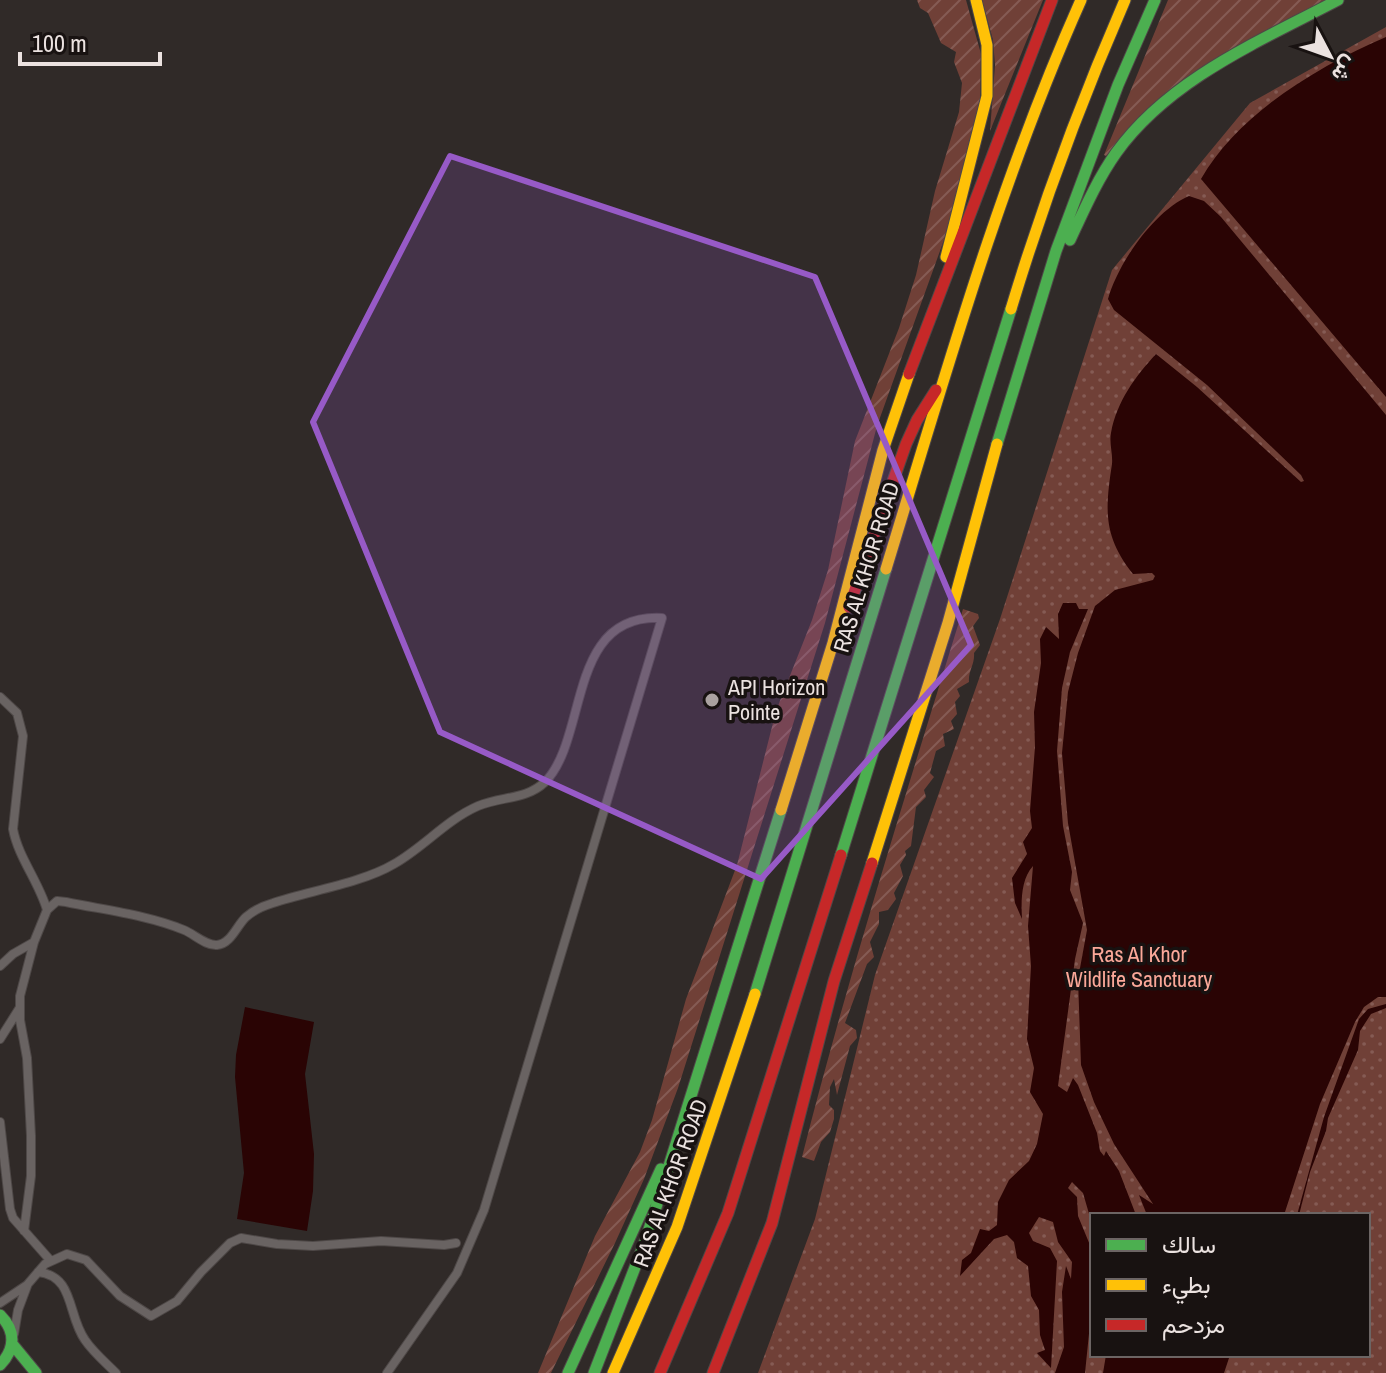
<svg xmlns="http://www.w3.org/2000/svg" width="1386" height="1373" font-family="'Archivo Narrow',Vazirmatn,sans-serif">
<style>
.park{fill:url(#park-dots);fill-rule:evenodd}
.garden{fill:url(#garden-furrows)}
.water{fill:#2a0404}
.lines{fill:none;stroke-linecap:round;stroke-linejoin:round}
.street-casing{stroke:#4e4847;stroke-width:10}
.fast-casing{stroke:#4e4847;stroke-width:13}
.slow-casing{stroke:#4e4847;stroke-width:13}
.jam-casing{stroke:#4e4847;stroke-width:13}
.street{stroke:#696362;stroke-width:8}
.fast{stroke:#4caf50;stroke-width:11}
.slow{stroke:#ffc107;stroke-width:11}
.jam{stroke:#c62828;stroke-width:11}
.marked{fill:#975ac7;fill-opacity:0.2;stroke:#975ac7;stroke-width:6;stroke-linejoin:round}
.poi-dot{fill:#aaa2a0;stroke:#181211;stroke-width:3}
.labels{text-anchor:middle;dominant-baseline:central;stroke-width:7;stroke-linejoin:round;paint-order:stroke}
.street-label{font-size:22px;fill:#ebe2e0;stroke:#181211}
.poi-label{font-size:22px;fill:#ebe2e0;stroke:#181211;text-anchor:start}
.park-label{font-size:22px;fill:#fba899;stroke:#181211}
</style>
<defs>
<pattern id="park-dots" width="8" height="8" patternUnits="userSpaceOnUse" patternTransform="scale(2)"><rect width="8" height="8" fill="#704037"/><path d="M2 2h.1M6 6h.1" fill="none" stroke="#855b54" stroke-width="1.8" stroke-linecap="round"/></pattern>
<pattern id="garden-furrows" width="10" height="10" patternUnits="userSpaceOnUse" patternTransform="scale(2)"><rect width="10" height="10" fill="#704037"/><path d="M-1 1l2-2M0 10L10 0M9 11l2-2" fill="none" stroke="#855b54"/></pattern>
</defs>
<rect width="100%" height="100%" fill="#302a28"/>
<path class="park" d="M 1386,27 L 1386,1373 L 758,1373 L 815,1219 L 875,975 L 1000,619 L 1112,270 L 1250,103 ZM 1092,1215 L 1368,1215 L 1368,1355 L 1092,1355 Z"/>
<path class="garden" d="M 917,0 L 966,0 L 981,54 L 980,105 L 945,237 L 877,426 L 825,623 L 678,1088 L 644,1179 L 615,1243 L 551,1373 L 538,1373 L 595,1236 L 640,1152 L 652,1120 L 686,999 L 737,865 L 776,711 L 812,620 L 828,570 L 855,441 L 899,328 L 916,275 L 935,191 L 959,112 L 962,83 L 954,62 L 956,52 L 941,43 L 928,13 L 920,8 Z
M 982,0 L 1043,0 L 990,131 L 995,65 L 993,40 Z
M 1168,0 L 1331,0 L 1203,70 L 1106,156 L 1104,155 Z
M 963,609 L 978,614 L 979,618 L 973,626 L 980,645 L 974,653 C 975,664 968,671 969,682 L 957,689 L 960,696 L 955,702 L 957,714 L 951,721 L 954,729 L 943,734 L 945,746 L 936,751 L 930,773 L 934,777 L 924,790 L 926,797 L 916,807 L 911,846 L 905,851 L 906,855 L 900,865 L 903,876 L 894,893 L 896,899 L 888,910 L 879,912 L 879,924 L 870,942 L 874,957 L 867,964 L 845,1023 L 856,1030 L 857,1038 L 850,1046 L 837,1095 L 834,1079 L 830,1087 L 829,1105 L 834,1110 L 834,1119 L 830,1132 L 821,1142 L 814,1161 L 802,1157 C 849,972 907,791 963,609 Z"/>
<path class="water" d="M 1386,37 L 1386,397 L 1201,179 C 1239,113 1317,67 1386,37 Z
M 1189,196 L 1204,201 L 1221,217 L 1386,415 L 1386,997 L 1378,997 L 1364,1007 L 1355,1022 L 1320,1104 L 1284,1215 L 1147,1215 L 1139,1195 L 1153,1204 L 1114,1144 L 1094,1102 L 1081,1065 L 1078,979 L 1087,930 L 1068,823 L 1062,753 L 1068,692 L 1078,653 L 1095,606 L 1115,590 L 1153,580 L 1155,576 L 1152,573 L 1133,574 C 1103,536 1105,510 1112,464 C 1113,454 1109,443 1111,433 C 1117,401 1135,377 1156,354 L 1197,387 L 1301,482 L 1304,481 L 1301,475 L 1207,385 L 1114,310 L 1108,299 C 1118,263 1154,211 1189,196 Z
M 1063,603 L 1076,603 L 1079,609 L 1088,609 L 1070,652 L 1062,688 L 1057,751 L 1063,826 L 1072,872 L 1070,890 L 1083,923 L 1075,959 L 1058,1086 L 1067,1092 L 1073,1078 L 1078,1085 L 1097,1133 L 1100,1151 L 1104,1156 L 1106,1151 L 1119,1171 L 1136,1215 L 1092,1215 L 1092,1224 L 1083,1193 L 1072,1182 L 1068,1188 L 1077,1197 L 1078,1216 L 1092,1250 L 1092,1304 L 1085,1373 L 1055,1373 L 1064,1347 L 1062,1292 L 1066,1266 L 1071,1279 L 1072,1262 L 1058,1242 L 1053,1222 L 1039,1217 L 1029,1233 L 1033,1241 L 1050,1248 L 1057,1261 L 1051,1368 L 1037,1353 L 1045,1350 L 1040,1335 L 1039,1310 L 1031,1296 L 1028,1266 L 1017,1258 L 1014,1242 L 1007,1235 L 994,1239 L 960,1276 L 962,1260 L 971,1253 L 980,1229 L 989,1231 L 997,1225 L 998,1202 L 1009,1180 L 1029,1161 L 1037,1144 L 1043,1114 L 1030,1092 L 1034,1068 L 1027,1039 L 1031,966 L 1028,926 L 1033,866 C 1021,879 1021,901 1022,919 L 1015,903 L 1012,878 L 1027,854 L 1023,842 L 1032,828 L 1030,811 L 1035,747 L 1034,712 L 1041,663 L 1040,639 L 1046,627 L 1059,639 L 1058,614 Z
M 1386,1004 L 1386,1008 L 1371,1014 L 1360,1031 L 1358,1050 L 1328,1118 L 1326,1131 L 1310,1172 L 1299,1215 L 1297,1215 L 1324,1117 L 1359,1019 L 1368,1009 Z
M 245,1007 L 314,1022 L 305,1074 L 314,1154 L 313,1191 L 307,1231 L 237,1219 L 244,1173 L 235,1077 L 236,1055 Z
M 1106,1355 L 1230,1355 L 1224,1373 L 1103,1373 Z"/>
<g class="lines">
<defs>
<path id="street" d="M 0,697 L 17,713 L 23,736 L 13,829 C 18,857 39,882 47,910
M 0,966 L 13,954 L 34,942
M 0,1039 L 19,1009
M 0,1122 L 10,1209 L 13,1218 L 50,1260
M 24,1231 L 31,1176 L 31,1136 L 27,1058 L 20,1020 L 20,996 L 34,942 L 47,910 L 57,901 L 66,902 C 104,910 148,915 184,930 C 194,934 206,946 217,945 C 231,944 237,925 246,917 C 254,910 263,906 273,903 C 309,891 362,883 394,864 C 424,847 446,820 478,806 C 502,796 526,800 545,782 C 589,738 566,613 662,618 L 484,1210 L 457,1273 L 387,1373
M 38,1272 C 75,1276 67,1315 85,1340 C 93,1352 106,1363 116,1373
M 0,1303 L 27,1285 L 45,1264 L 67,1254 L 86,1260 L 120,1296 L 151,1316 L 177,1301 L 201,1272 L 230,1243 L 241,1238 L 277,1244 L 313,1246 L 381,1241 L 444,1245 L 456,1243
M 14,1334 L 18,1310 L 27,1286"/>
<path id="fast" d="M 1070,240 C 1084,210 1097,180 1116,153 C 1169,79 1260,41 1338,0
M 997,444 L 1056,251 L 1118,85 L 1155,0
M 841,855 L 1011,309
M 755,994 L 886,569
M 0,1315 C 16,1331 16,1348 0,1365
M 13,1345 L 36,1373
M 568,1373 L 661,1169
M 594,1373 L 646,1239 L 781,810"/>
<path id="slow" d="M 946,257 L 987,96 L 987,45 L 976,0
M 1011,309 C 1043,203 1081,101 1125,0
M 886,569 C 945,376 999,184 1081,0
M 781,810 L 833,643 L 883,450 L 909,374
M 872,863 L 948,623 L 997,444
M 613,1373 L 677,1227 L 755,994"/>
<path id="jam" d="M 909,374 L 1052,0
M 849,607 L 906,444 L 917,420 L 936,390
M 660,1373 L 728,1213 L 841,855
M 713,1373 L 772,1223 L 834,981 L 872,863"/>
</defs>
<use href="#street" class="street-casing"/>
<use href="#fast" class="fast-casing"/>
<use href="#slow" class="slow-casing"/>
<use href="#jam" class="jam-casing"/>
<use href="#street" class="street"/>
<use href="#fast" class="fast"/>
<use href="#slow" class="slow"/>
<use href="#jam" class="jam"/>
</g>
<path class="marked" d="M 450,156 L 815,277 L 971,645 L 761,879 L 440,732 L 313,422 Z"/>
<circle class="poi-dot" cx="712" cy="700" r="8"/>
<g class="labels">
<g class="street-label">
<text transform="translate(866 567) rotate(-73)">RAS AL KHOR ROAD</text>
<text transform="translate(670 1183) rotate(-70)">RAS AL KHOR ROAD</text>
</g>
<g class="poi-label">
<text x="728" y="687">API Horizon<tspan x="728" dy="25">Pointe</tspan></text>
</g>
<g class="park-label">
<text x="1139" y="954">Ras Al Khor<tspan x="1139" dy="25">Wildlife Sanctuary</tspan></text>
</g>
</g>
<rect x="1090" y="1213" width="280" height="144" fill="#181211" stroke="#6c6564" stroke-width="2"/>
<rect x="1106" y="1239" width="40" height="12" fill="#4caf50" stroke="#6c6564" stroke-width="2"/>
<text x="1162" y="1253" font-size="24" fill="#ebe2e0">سالك</text>
<rect x="1106" y="1279" width="40" height="12" fill="#ffc107" stroke="#6c6564" stroke-width="2"/>
<text x="1162" y="1293" font-size="24" fill="#ebe2e0">بطيء</text>
<rect x="1106" y="1319" width="40" height="12" fill="#c62828" stroke="#6c6564" stroke-width="2"/>
<text x="1162" y="1333" font-size="24" fill="#ebe2e0">مزدحم</text>
<g transform="translate(1330 56) rotate(131)" stroke="#181211" stroke-width="6" paint-order="stroke">
<path d="M0-6L14 30L0 20L-14 30Z" fill="#ebe2e0"/>
<text y="-12" font-size="22" font-weight="bold" text-anchor="middle" fill="#ebe2e0">ش</text>
</g>
<path d="M20 52v12h140v-12" fill="none" stroke="#ebe2e0" stroke-width="4"/>
<text x="32" y="52" font-size="24" fill="#ebe2e0" stroke="#181211" stroke-width="6" paint-order="stroke">100 m</text>
</svg>
